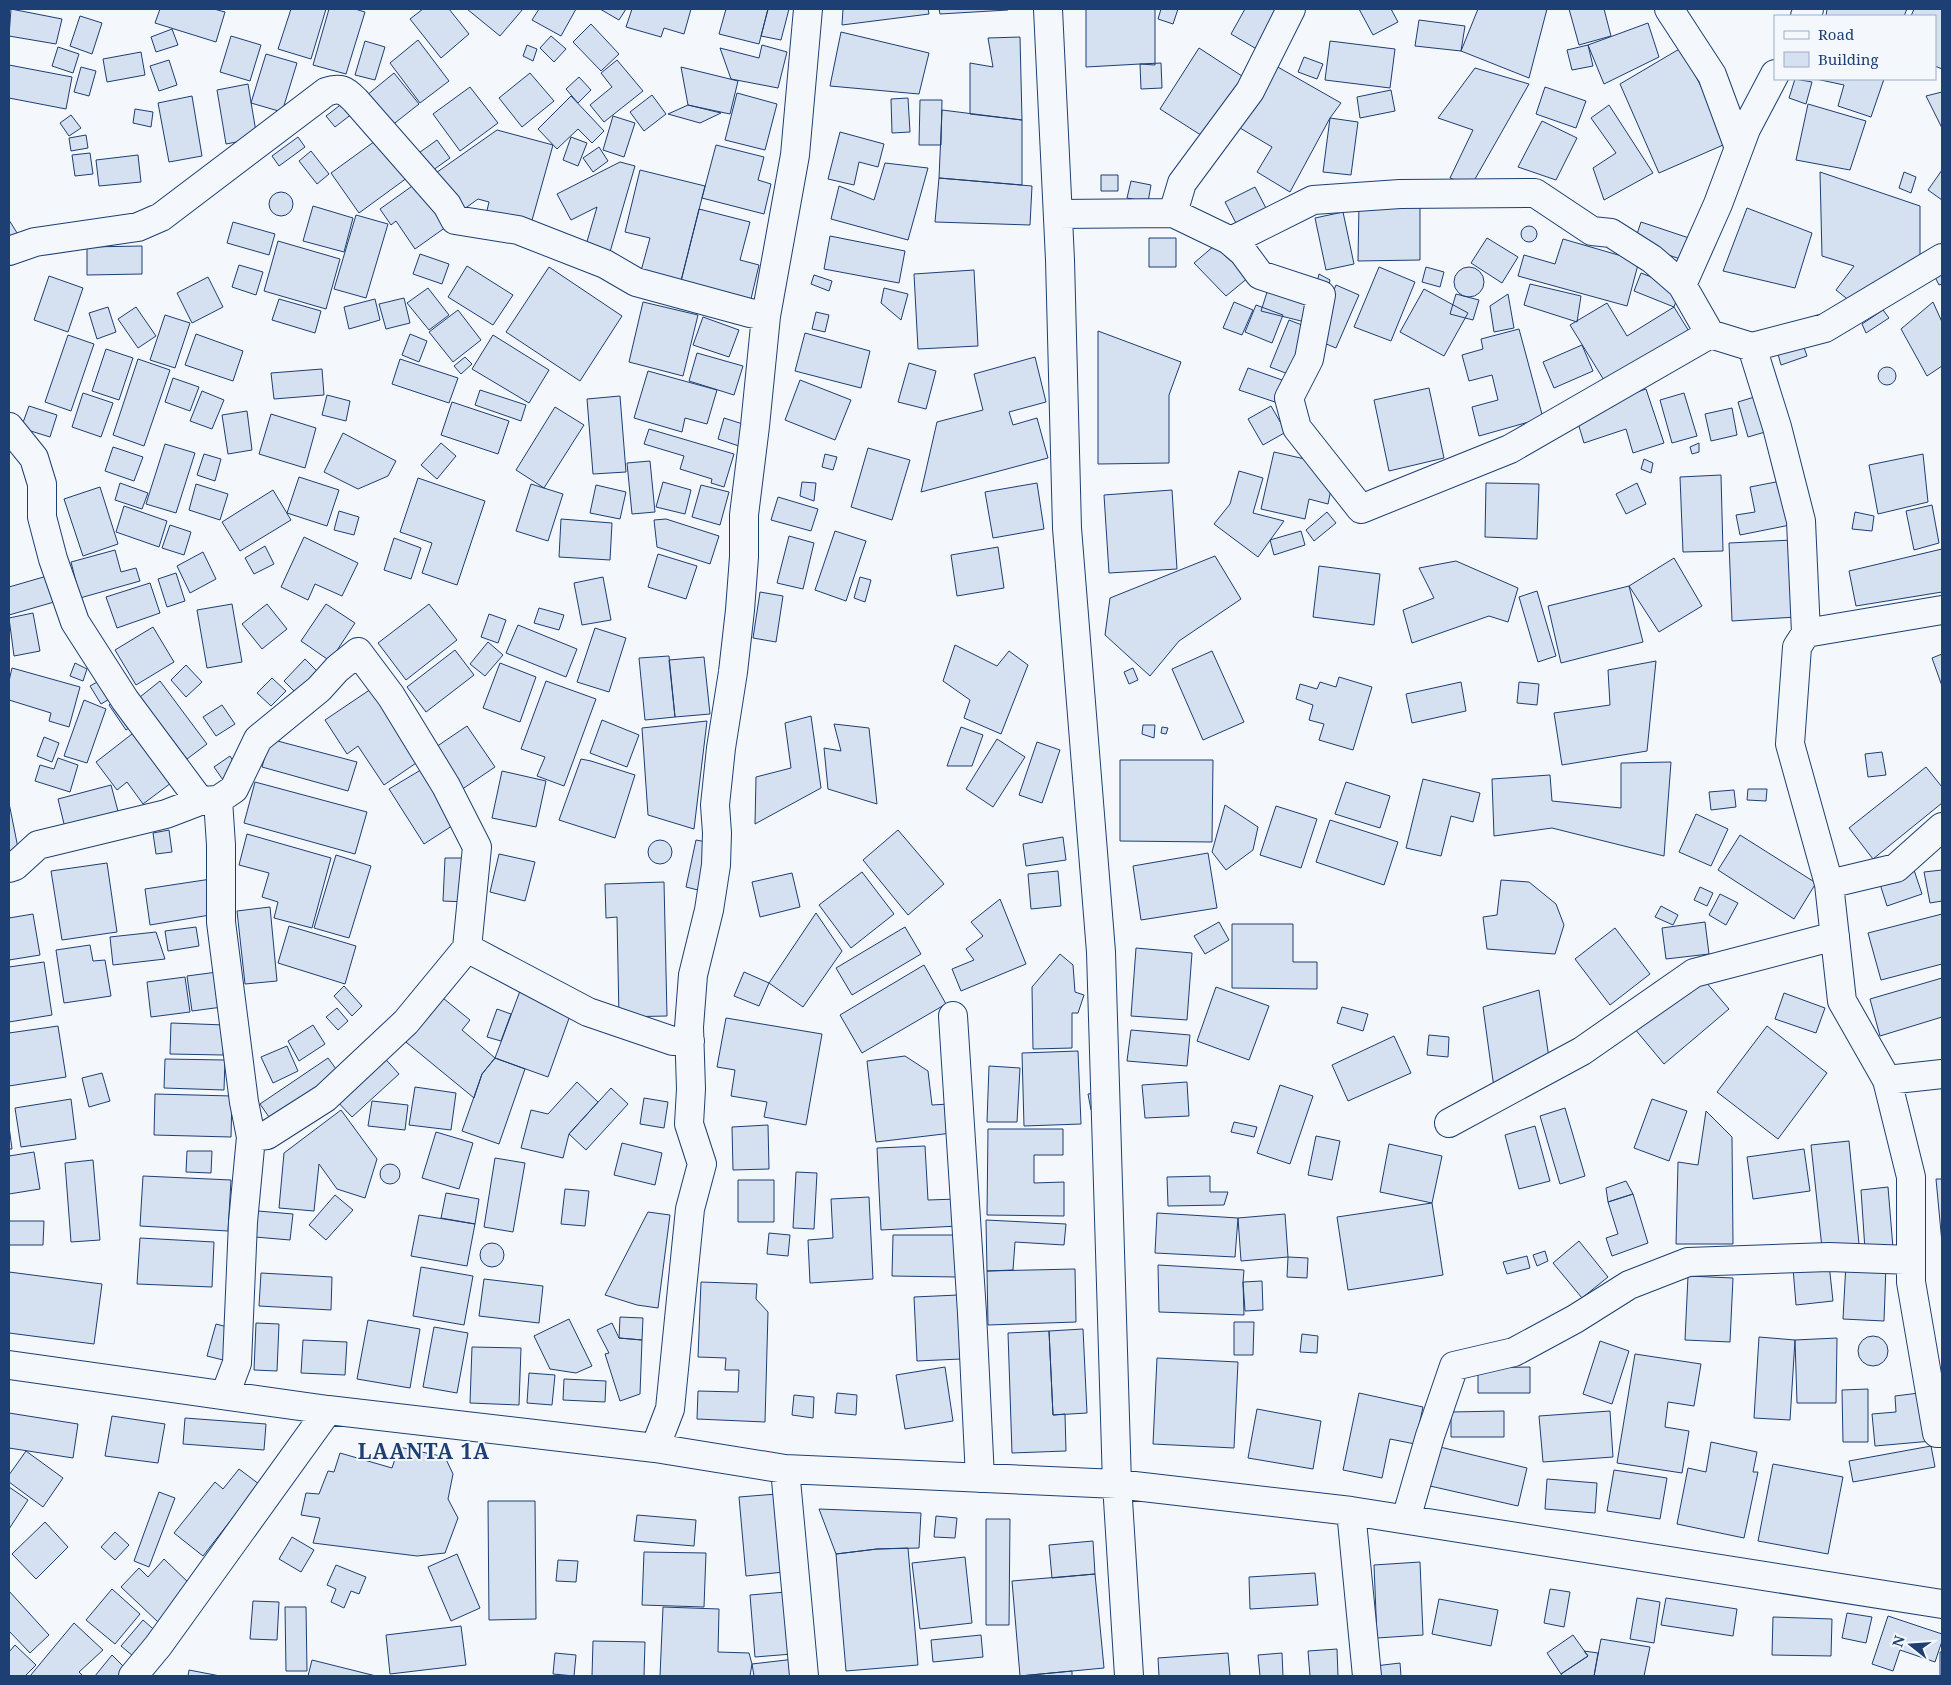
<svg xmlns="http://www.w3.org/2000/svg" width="1951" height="1685" font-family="'Noto Serif',serif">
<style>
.building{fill:#d5e0f0;stroke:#1d3f73}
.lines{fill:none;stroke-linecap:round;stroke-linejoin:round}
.minor-casing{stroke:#1d3f73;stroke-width:30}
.minor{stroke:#f4f7fb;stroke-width:28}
.labels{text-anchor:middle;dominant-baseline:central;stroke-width:4;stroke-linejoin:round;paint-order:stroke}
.district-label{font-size:21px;font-weight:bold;letter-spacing:1px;fill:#1d3f73;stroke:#f4f7fb}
</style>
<rect width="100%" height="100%" fill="#f4f7fb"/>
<path class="building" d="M 11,9 L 62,19 L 56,44 L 9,36 Z
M 160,9 L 214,9 L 225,12 L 216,42 L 155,23 Z
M 291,9 L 326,9 L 311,59 L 278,49 Z
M 329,9 L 355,9 L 365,12 L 346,74 L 313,65 Z
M 423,9 L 449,9 L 469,34 L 441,58 L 410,19 Z
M 467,9 L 523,9 L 500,36 Z
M 539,9 L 576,9 L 561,36 L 532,20 Z
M 600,9 L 626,9 L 619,20 Z
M 632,9 L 691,9 L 684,34 L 664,28 L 661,37 L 626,27 Z
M 726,9 L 768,9 L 759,44 L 719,34 Z
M 768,9 L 789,9 L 781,40 L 761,36 Z
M 843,9 L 928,9 L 929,14 L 842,25 Z
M 939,9 L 1008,9 L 1008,10 L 940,14 Z
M 1086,9 L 1155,9 L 1155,65 L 1140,64 L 1086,67 Z
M 1161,9 L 1178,9 L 1173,24 L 1158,19 Z
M 1245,9 L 1285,9 L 1260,51 L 1231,34 Z
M 1359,9 L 1391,9 L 1398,22 L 1373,35 Z
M 1478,9 L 1547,9 L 1529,78 L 1461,51 Z
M 1569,9 L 1604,9 L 1611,36 L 1579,45 Z
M 1827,9 L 1907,9 L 1904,16 L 1826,16 Z
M 1914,9 L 1942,9 L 1942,69 L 1935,66 L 1935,16 L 1911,16 Z
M 80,16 L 102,23 L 92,54 L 70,46 Z
M 1419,20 L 1465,26 L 1461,51 L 1415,46 Z
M 1648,23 L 1659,57 L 1604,84 L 1588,45 Z
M 591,24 L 619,54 L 601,71 L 573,42 Z
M 172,29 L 178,45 L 156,52 L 151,37 Z
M 841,32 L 929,53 L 919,94 L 830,86 Z
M 231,36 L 261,45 L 250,81 L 220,72 Z
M 551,36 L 566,49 L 554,62 L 540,48 Z
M 1020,37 L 1022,120 L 970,114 L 970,63 L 993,67 L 988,38 Z
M 418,40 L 449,81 L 420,103 L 390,63 Z
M 365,41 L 385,47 L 375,80 L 355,75 Z
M 1330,41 L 1395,49 L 1390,88 L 1325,80 Z
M 527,45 L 537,49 L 533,61 L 523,56 Z
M 762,45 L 787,52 L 778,88 L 731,79 L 720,48 L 759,58 Z
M 1588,45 L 1593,66 L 1572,70 L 1567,50 Z
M 58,47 L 79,54 L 73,73 L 52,66 Z
M 1199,48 L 1245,78 L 1207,139 L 1160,109 Z
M 1681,48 L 1730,142 L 1659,173 L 1620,84 Z
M 141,52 L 145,75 L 107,82 L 103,59 Z
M 266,54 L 297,63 L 282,112 L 251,103 Z
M 1304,57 L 1323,64 L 1317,79 L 1298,72 Z
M 169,60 L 177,85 L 159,91 L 150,66 Z
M 617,60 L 643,91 L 604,122 L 590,105 L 612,87 L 601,73 Z
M 1161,63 L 1162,88 L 1141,89 L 1140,64 Z
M 9,65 L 72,77 L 66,109 L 9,98 Z
M 1276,66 L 1341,103 L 1330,118 L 1290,192 L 1257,172 L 1272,147 L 1240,128 Z
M 81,67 L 96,71 L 89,96 L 74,92 Z
M 681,67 L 738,81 L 730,114 L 688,105 Z
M 1475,68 L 1529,84 L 1471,186 L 1450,178 L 1473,130 L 1438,118 Z
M 394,73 L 419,104 L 386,130 L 361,100 Z
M 530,73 L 554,101 L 522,127 L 499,98 Z
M 579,77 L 591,90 L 578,103 L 566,89 Z
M 1795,79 L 1812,82 L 1806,104 L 1789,98 Z
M 1816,79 L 1884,79 L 1871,117 L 1838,106 L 1844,85 Z
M 248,84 L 257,138 L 226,144 L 217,90 Z
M 470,87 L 498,123 L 460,151 L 433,114 Z
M 1545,87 L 1586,101 L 1576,128 L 1536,114 Z
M 1391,90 L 1395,111 L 1360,118 L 1357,97 Z
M 1942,92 L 1942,128 L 1926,96 Z
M 737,93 L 777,104 L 765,150 L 725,140 Z
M 652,95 L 666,114 L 644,131 L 630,112 Z
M 192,96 L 202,156 L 169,162 L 158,103 Z
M 571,96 L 604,131 L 592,143 L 578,129 L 557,149 L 538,129 Z
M 908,98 L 910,132 L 892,133 L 891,99 Z
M 348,99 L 357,110 L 335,127 L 326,116 Z
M 920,100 L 942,100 L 941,145 L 919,145 Z
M 1808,104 L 1866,121 L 1850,170 L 1796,160 Z
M 688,105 L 721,113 L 700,123 L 668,114 Z
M 1609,105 L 1653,173 L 1604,200 L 1593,168 L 1616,153 L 1591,118 Z
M 135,109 L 153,112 L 151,127 L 133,123 Z
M 942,110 L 1022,120 L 1022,185 L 939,178 Z
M 71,115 L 81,128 L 69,136 L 60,123 Z
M 613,116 L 635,123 L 624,157 L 603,150 Z
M 1330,118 L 1358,122 L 1351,175 L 1323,172 Z
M 1542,121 L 1577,138 L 1556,180 L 1518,167 Z
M 497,130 L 553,145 L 529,231 L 485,219 L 489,202 L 478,199 L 460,212 L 433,175 Z
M 840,132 L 884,144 L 878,167 L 859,162 L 854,185 L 828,179 Z
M 86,135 L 88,148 L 71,151 L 69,138 Z
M 382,136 L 411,175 L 359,213 L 331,173 Z
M 298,137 L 305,147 L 279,166 L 272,156 Z
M 571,137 L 587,143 L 578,166 L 563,160 Z
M 437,140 L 450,158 L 429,173 L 416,155 Z
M 716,145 L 764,157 L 758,180 L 771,184 L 764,214 L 702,198 Z
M 599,147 L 608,161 L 593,172 L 583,158 Z
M 311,151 L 329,174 L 317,184 L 299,161 Z
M 90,153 L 93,174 L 75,176 L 72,155 Z
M 138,155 L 141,182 L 99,186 L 96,160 Z
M 620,162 L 635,166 L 610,252 L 586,245 L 597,207 L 571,220 L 557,194 Z
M 885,163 L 928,168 L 908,240 L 831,219 L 839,186 L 874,200 Z
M 640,170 L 705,186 L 681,281 L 641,271 L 650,238 L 625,232 Z
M 1942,170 L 1942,200 L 1928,190 Z
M 1820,172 L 1920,206 L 1920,261 L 1851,302 L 1836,290 L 1854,266 L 1822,256 Z
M 1904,172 L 1916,177 L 1911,193 L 1899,188 Z
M 1101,175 L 1118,175 L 1118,191 L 1101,191 Z
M 939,178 L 1032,186 L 1030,225 L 935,222 Z
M 1131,181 L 1151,185 L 1148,202 L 1127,198 Z
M 415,184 L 446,227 L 415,249 L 396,221 L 391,225 L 380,209 Z
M 1255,187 L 1268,212 L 1238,227 L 1225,202 Z
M269 204a12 12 0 1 1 24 0a12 12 0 1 1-24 0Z
M 1359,204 L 1420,204 L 1420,260 L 1358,261 Z
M 313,206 L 353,218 L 344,252 L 303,241 Z
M 1747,208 L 1812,233 L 1795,288 L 1723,271 Z
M 699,209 L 750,222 L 740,260 L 759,265 L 751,299 L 681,281 Z
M 1343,212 L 1354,264 L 1326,270 L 1315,218 Z
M 356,215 L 388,224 L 366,298 L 334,289 Z
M 9,220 L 19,236 L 9,243 Z
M 233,222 L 275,234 L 269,255 L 227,243 Z
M 1641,222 L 1689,238 L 1683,260 L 1634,243 Z
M1521 234a8 8 0 1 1 16 0a8 8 0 1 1-16 0Z
M 830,236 L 905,251 L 899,283 L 824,269 Z
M 1149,238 L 1176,238 L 1176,267 L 1149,267 Z
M 1487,238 L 1518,257 L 1502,283 L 1471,263 Z
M 1563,239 L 1639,261 L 1627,306 L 1518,276 L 1524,255 L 1555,264 Z
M 278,241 L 340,259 L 326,309 L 264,291 Z
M 142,246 L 142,274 L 87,275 L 87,247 Z
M 1214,246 L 1249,277 L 1226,296 L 1194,263 Z
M 420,254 L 449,264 L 442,284 L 413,274 Z
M 239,265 L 263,272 L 256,295 L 232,287 Z
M 467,266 L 513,295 L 493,325 L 448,297 Z
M 549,267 L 622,316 L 580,381 L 506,332 Z
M 1379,267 L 1415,282 L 1391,341 L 1354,327 Z
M 1426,267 L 1444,272 L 1440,287 L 1422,282 Z
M1454 282a15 15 0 1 1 30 0a15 15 0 1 1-30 0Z
M 1942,269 L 1942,284 L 1939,285 L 1933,273 Z
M 974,270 L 978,346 L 918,349 L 914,274 Z
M 1641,273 L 1659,280 L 1678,296 L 1674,307 L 1634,291 Z
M 1319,274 L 1330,280 L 1328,290 L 1316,287 Z
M 814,275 L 832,281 L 829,291 L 811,284 Z
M 49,276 L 83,288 L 68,332 L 34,320 Z
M 208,277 L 223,307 L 192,323 L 177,293 Z
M 1530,284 L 1581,296 L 1577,322 L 1524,305 Z
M 1336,285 L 1359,295 L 1336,348 L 1314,339 Z
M 1269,286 L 1312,300 L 1309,323 L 1261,311 Z
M 428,288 L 449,315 L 429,330 L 407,303 Z
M 884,288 L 908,294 L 901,320 L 881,303 Z
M 1424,289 L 1468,313 L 1444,356 L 1400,332 Z
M 1456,294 L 1479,300 L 1473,320 L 1450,314 Z
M 1508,294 L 1514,328 L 1494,332 L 1490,306 Z
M 404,298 L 410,323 L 386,329 L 379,304 Z
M 279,299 L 321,311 L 315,333 L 272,320 Z
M 375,299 L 380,320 L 349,329 L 344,307 Z
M 643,302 L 698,315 L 683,376 L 629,362 Z
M 1234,302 L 1253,310 L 1242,335 L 1223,328 Z
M 1933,302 L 1942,322 L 1942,366 L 1927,376 L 1901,329 Z
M 1607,303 L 1627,336 L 1674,307 L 1690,333 L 1607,385 L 1570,325 Z
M 1256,305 L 1283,315 L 1272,343 L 1245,332 Z
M 108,307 L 116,332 L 97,339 L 89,313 Z
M 136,307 L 156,336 L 138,348 L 118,319 Z
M 458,310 L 481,340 L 453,362 L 429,332 Z
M 1883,310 L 1889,318 L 1866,333 L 1862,324 Z
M 816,312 L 829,315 L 825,332 L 812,329 Z
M 165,315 L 190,323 L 175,368 L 150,360 Z
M 703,317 L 739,330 L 729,357 L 693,345 Z
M 1289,320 L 1307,327 L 1288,374 L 1270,367 Z
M 1519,329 L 1543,418 L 1479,436 L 1472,407 L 1498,400 L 1492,375 L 1469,381 L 1462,355 L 1483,349 L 1481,339 Z
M 1098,331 L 1181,362 L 1169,395 L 1169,463 L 1098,464 Z
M 805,333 L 870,351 L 861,388 L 795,371 Z
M 196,334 L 243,351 L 233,381 L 185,365 Z
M 410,334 L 427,341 L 419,362 L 402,355 Z
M 68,335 L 94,344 L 71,411 L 45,402 Z
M 493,335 L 549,370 L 529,403 L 472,369 Z
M 1801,339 L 1807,356 L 1781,365 L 1776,347 Z
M 1582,345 L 1593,371 L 1554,388 L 1543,362 Z
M 106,349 L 133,358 L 119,400 L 92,391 Z
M 697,353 L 743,366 L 734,395 L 689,381 Z
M 465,357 L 472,364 L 461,374 L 454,366 Z
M 1035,357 L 1046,402 L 1009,412 L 1013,425 L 1037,418 L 1048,458 L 921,492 L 937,422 L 983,410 L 974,374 Z
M 138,359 L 170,370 L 144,446 L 113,435 Z
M 400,359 L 458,378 L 449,403 L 392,384 Z
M 909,363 L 936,371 L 926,409 L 898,402 Z
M1878 376a9 9 0 1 1 18 0a9 9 0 1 1-18 0Z
M 1248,368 L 1285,381 L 1278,403 L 1239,390 Z
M 322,369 L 324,395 L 274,399 L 271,373 Z
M 648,371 L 717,390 L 707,424 L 685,418 L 682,432 L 634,418 Z
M 173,378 L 199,387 L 190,411 L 165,402 Z
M 800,380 L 851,400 L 835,440 L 785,420 Z
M 1429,388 L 1444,458 L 1389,471 L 1374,400 Z
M 1646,389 L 1664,443 L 1633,453 L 1626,429 L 1584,443 L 1575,413 Z
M 480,390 L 526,405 L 521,421 L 475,405 Z
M 202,391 L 224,400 L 212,429 L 190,421 Z
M 83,393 L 113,403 L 101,437 L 72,427 Z
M 1684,393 L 1697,436 L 1672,443 L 1660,400 Z
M 327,395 L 350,401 L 346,421 L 322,415 Z
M 1761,395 L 1772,430 L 1748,437 L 1738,402 Z
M 620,396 L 626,472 L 593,474 L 587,399 Z
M 452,402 L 509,421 L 498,454 L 441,435 Z
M 29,406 L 57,415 L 50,437 L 21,428 Z
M 1271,406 L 1286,432 L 1263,445 L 1248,419 Z
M 555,407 L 584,425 L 544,488 L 516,470 Z
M 1732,408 L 1737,435 L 1711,441 L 1705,414 Z
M 247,411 L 252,450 L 228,454 L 222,415 Z
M 271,414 L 316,428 L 305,468 L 259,454 Z
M 724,418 L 752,427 L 745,448 L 718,439 Z
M 649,429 L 734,454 L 724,487 L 711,483 L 712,479 L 680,469 L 684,456 L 644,444 Z
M 343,433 L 396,461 L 388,476 L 358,489 L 324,472 Z
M 441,443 L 456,456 L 437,479 L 421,465 Z
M 1699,443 L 1699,452 L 1692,454 L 1690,447 Z
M 165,444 L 195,453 L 176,513 L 146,504 Z
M 113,447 L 143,457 L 134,481 L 105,471 Z
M 868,448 L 910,460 L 892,520 L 851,507 Z
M 1274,452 L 1318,462 L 1332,484 L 1328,504 L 1309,499 L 1305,519 L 1261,509 Z
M 204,454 L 221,459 L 215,481 L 197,475 Z
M 825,454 L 837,457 L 833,470 L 822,467 Z
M 1923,454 L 1928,502 L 1878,514 L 1869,465 Z
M 1644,459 L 1653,463 L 1651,473 L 1641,469 Z
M 650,461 L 655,512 L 632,514 L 627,463 Z
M 1239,471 L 1263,478 L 1253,513 L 1284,521 L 1258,557 L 1214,524 L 1230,504 Z
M 1721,475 L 1723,551 L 1683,552 L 1680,477 Z
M 299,477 L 339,490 L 327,526 L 287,513 Z
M 418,478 L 485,501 L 457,585 L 422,573 L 432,543 L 400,532 Z
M 1781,481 L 1790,525 L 1740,535 L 1736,515 L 1755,512 L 1750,487 Z
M 663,482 L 691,490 L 685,514 L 656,507 Z
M 802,482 L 816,483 L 814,501 L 800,496 Z
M 120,483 L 148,493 L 142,509 L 115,500 Z
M 1037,483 L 1044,529 L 993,538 L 985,492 Z
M 1486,483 L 1539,484 L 1537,539 L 1485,537 Z
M 1637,483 L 1646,504 L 1626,514 L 1616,494 Z
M 196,484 L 228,494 L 220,520 L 189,510 Z
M 531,484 L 563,494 L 548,541 L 516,531 Z
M 596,485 L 626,492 L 620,519 L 590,513 Z
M 701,485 L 729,492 L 720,525 L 692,517 Z
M 100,487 L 118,544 L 83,556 L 64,499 Z
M 273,490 L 291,520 L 240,551 L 222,522 Z
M 1172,490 L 1177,569 L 1109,573 L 1104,495 Z
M 778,497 L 818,509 L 811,531 L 771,520 Z
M 1932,505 L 1939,543 L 1914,550 L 1906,511 Z
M 124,506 L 167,521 L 159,547 L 116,532 Z
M 339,511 L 359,517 L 354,535 L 334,530 Z
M 1327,512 L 1336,523 L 1314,541 L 1306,530 Z
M 1855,512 L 1874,516 L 1872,531 L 1852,529 Z
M 561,519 L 612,523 L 610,560 L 559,557 Z
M 666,519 L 719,536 L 710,564 L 657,547 L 654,520 Z
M 170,525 L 191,532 L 184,555 L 162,548 Z
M 835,531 L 866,541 L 846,601 L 815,590 Z
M 1301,531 L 1305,545 L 1274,555 L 1270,540 Z
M 789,536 L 814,543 L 803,589 L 777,583 Z
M 304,537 L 358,563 L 342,596 L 315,584 L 308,600 L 281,587 Z
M 394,538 L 421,548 L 411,579 L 384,570 Z
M 1793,540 L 1796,617 L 1732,621 L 1729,543 Z
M 265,546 L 274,564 L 254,574 L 245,558 Z
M 998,547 L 1004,588 L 957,596 L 951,555 Z
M 1942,549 L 1942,592 L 1856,606 L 1849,571 Z
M 115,550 L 121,572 L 136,568 L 140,581 L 80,598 L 71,562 Z
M 203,552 L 216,579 L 190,593 L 177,566 Z
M 658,554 L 697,566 L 686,599 L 648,587 Z
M 1215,556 L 1241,599 L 1179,641 L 1150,676 L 1105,635 L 1110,598 Z
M 1674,558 L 1702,606 L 1659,632 L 1629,586 Z
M 1456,561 L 1518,588 L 1508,622 L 1489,616 L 1412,643 L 1403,610 L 1434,598 L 1419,568 Z
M 1319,566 L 1380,574 L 1374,625 L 1313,617 Z
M 176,573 L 185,601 L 167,607 L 158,579 Z
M 54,574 L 61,600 L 9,615 L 9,587 Z
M 603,577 L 611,620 L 582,625 L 574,583 Z
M 860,577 L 871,580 L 865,602 L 854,598 Z
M 150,583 L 160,613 L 117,628 L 106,597 Z
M 1629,586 L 1643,642 L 1561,663 L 1548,606 Z
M 1537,591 L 1556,656 L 1538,662 L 1519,597 Z
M 760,592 L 783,596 L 776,642 L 753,638 Z
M 232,604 L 242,662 L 207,668 L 197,610 Z
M 267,604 L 287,629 L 262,649 L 242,624 Z
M 326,604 L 355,623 L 330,661 L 301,641 Z
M 429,604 L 457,640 L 406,680 L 378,643 Z
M 539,608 L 564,615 L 559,630 L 534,623 Z
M 33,613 L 40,651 L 14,656 L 9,618 Z
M 489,614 L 506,620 L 498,643 L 481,637 Z
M 518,625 L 577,649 L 566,677 L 506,653 Z
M 153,627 L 174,662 L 136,685 L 115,650 Z
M 595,628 L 626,638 L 609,692 L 577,682 Z
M 488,642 L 503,655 L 485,676 L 470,664 Z
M 955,645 L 997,666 L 1009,651 L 1028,665 L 1001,734 L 964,718 L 970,700 L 943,681 Z
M 455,650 L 474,675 L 426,712 L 407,687 Z
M 1212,651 L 1244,722 L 1203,740 L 1172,669 Z
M 1942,654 L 1942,686 L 1932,658 Z
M 669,656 L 675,717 L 645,720 L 639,658 Z
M 704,657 L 710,714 L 675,717 L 669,660 Z
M 305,659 L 322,676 L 301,698 L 284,681 Z
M 1656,661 L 1647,751 L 1562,765 L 1554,713 L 1610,705 L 1608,670 Z
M 75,663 L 87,669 L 83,681 L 70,676 Z
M 500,663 L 536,677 L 520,722 L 483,708 Z
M 186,665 L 202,682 L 186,697 L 171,680 Z
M 12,668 L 80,687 L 69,727 L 49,721 L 51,713 L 9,700 L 9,681 Z
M 1133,668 L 1138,680 L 1129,684 L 1124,672 Z
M 106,677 L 116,695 L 101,704 L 90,686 Z
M 1339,677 L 1372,687 L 1353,750 L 1319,740 L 1324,724 L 1309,720 L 1313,705 L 1296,699 L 1300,684 L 1317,689 L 1320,682 L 1336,687 Z
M 272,678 L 286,691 L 271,706 L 257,693 Z
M 160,681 L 207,744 L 187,759 L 140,697 Z
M 546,681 L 596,699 L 564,786 L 537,776 L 545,757 L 521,749 Z
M 1461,682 L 1466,711 L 1412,723 L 1406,694 Z
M 1519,682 L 1539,684 L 1537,705 L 1517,703 Z
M 374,687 L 422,759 L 384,785 L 358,746 L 347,754 L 325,720 Z
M 118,698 L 136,723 L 126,730 L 109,705 Z
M 84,700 L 106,709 L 87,763 L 64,756 Z
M 222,705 L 235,724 L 216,736 L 203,717 Z
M 811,716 L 821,788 L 755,824 L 756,777 L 791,768 L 785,723 Z
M 602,720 L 639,735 L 627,767 L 590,753 Z
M 707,721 L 694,829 L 648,815 L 642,728 Z
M 834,724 L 869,728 L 877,804 L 828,789 L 824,748 L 841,751 Z
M 1143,725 L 1155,725 L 1154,738 L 1142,734 Z
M 467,726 L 495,767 L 458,792 L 430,751 Z
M 141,727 L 179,777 L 143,804 L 127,782 L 117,790 L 96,762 Z
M 961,727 L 983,735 L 972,766 L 947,766 Z
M 1162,727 L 1168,728 L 1166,734 L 1161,733 Z
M 44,737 L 59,743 L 52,762 L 37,756 Z
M 270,739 L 357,762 L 348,791 L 262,767 Z
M 997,739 L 1025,757 L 993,807 L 966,789 Z
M 1037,742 L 1060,750 L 1042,803 L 1019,795 Z
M 1882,752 L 1886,775 L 1868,777 L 1865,754 Z
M 230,756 L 238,769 L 223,780 L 214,767 Z
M 58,758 L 78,765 L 70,792 L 35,781 L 40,765 L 54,769 Z
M 581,759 L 591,761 L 635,775 L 615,838 L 559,820 Z
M 1120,760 L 1213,760 L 1212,842 L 1120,841 Z
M 1671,762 L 1664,856 L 1552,828 L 1494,836 L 1492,779 L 1550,775 L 1552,801 L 1621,808 L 1621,763 Z
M 1926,767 L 1942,787 L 1942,803 L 1873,859 L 1849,828 Z
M 424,768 L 458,822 L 424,844 L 389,789 Z
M 502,771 L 546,781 L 536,827 L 492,818 Z
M 1423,779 L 1480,793 L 1473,822 L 1451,816 L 1441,856 L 1406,848 Z
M 255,782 L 367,812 L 355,854 L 244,823 Z
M 1346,782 L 1390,796 L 1380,828 L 1335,814 Z
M 111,785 L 119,815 L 65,828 L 58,799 Z
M 1748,789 L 1767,789 L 1766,801 L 1747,800 Z
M 1734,790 L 1736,807 L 1711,810 L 1709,792 Z
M 9,803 L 19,853 L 9,855 Z
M 1225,805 L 1258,827 L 1253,850 L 1226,870 L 1212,852 Z
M 1276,806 L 1317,819 L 1301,868 L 1260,855 Z
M 1696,814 L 1728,829 L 1711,866 L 1679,852 Z
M 1330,820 L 1398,842 L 1384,885 L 1316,862 Z
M 169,830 L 172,852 L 156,854 L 153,833 Z
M 898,830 L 944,884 L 908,915 L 863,860 Z
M 247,834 L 331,858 L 312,928 L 274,918 L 278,902 L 262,897 L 269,873 L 239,865 Z
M 1740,835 L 1816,883 L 1794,919 L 1718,870 Z
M 1063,837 L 1066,860 L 1026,866 L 1023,844 Z
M648 852a12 12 0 1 1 24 0a12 12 0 1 1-24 0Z
M 696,840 L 712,843 L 702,891 L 686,887 Z
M 1208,853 L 1217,908 L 1141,920 L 1133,866 Z
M 499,854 L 535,862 L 525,901 L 490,892 Z
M 336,855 L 371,866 L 349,938 L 314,928 Z
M 445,858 L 468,858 L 466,902 L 443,901 Z
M 107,863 L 117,932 L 62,940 L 51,871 Z
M 1914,870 L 1922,894 L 1887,906 L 1879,881 Z
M 1942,870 L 1942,901 L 1930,903 L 1924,872 Z
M 1058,871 L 1061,906 L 1031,909 L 1028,874 Z
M 862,872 L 894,914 L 851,948 L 819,905 Z
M 792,873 L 800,907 L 760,917 L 752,882 Z
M 211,879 L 216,914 L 150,925 L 145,889 Z
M 1501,880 L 1529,882 L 1556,904 L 1564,925 L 1555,954 L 1487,949 L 1483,917 L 1497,915 Z
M 664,882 L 667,1016 L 619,1017 L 617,917 L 606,918 L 605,884 Z
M 1700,887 L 1713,893 L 1707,906 L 1694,900 Z
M 1720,894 L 1738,903 L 1726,925 L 1709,915 Z
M 1000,899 L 1026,964 L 961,991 L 952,969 L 974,960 L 966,949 L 983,936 L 971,922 Z
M 1661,906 L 1678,915 L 1673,925 L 1655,917 Z
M 270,907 L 277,981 L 245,984 L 237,911 Z
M 816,913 L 842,951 L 803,1007 L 769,983 Z
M 33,914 L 40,955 L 9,960 L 9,918 Z
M 1942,914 L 1942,964 L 1881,980 L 1868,933 Z
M 1219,922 L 1229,940 L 1205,954 L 1194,936 Z
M 1705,922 L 1709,954 L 1666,959 L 1662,928 Z
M 1232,924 L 1293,924 L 1293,962 L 1317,962 L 1317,989 L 1232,988 Z
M 289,926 L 356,946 L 345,984 L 278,963 Z
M 196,927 L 199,946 L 168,951 L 165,931 Z
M 905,927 L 921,954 L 852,995 L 836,968 Z
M 1615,928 L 1650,974 L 1610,1005 L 1575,959 Z
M 156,932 L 165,959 L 113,965 L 110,937 Z
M 90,945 L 93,961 L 105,960 L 111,996 L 64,1003 L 56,950 Z
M 1136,948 L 1192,953 L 1187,1020 L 1131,1016 Z
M 1060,954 L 1073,965 L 1075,992 L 1084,995 L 1078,1013 L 1072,1013 L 1072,1048 L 1033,1049 L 1032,987 Z
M 44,962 L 52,1015 L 9,1022 L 9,967 Z
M 924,965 L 946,1004 L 862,1053 L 840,1015 Z
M 225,971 L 230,1006 L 192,1011 L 187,976 Z
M 744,972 L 769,983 L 759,1006 L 734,996 Z
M 1699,974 L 1729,1009 L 1664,1064 L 1634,1028 Z
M 185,977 L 190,1012 L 151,1017 L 147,982 Z
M 1942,978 L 1942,1017 L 1880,1036 L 1870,999 Z
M 344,986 L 362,1006 L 352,1016 L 334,996 Z
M 1216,987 L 1269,1006 L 1249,1060 L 1197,1041 Z
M 1539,990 L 1549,1058 L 1494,1088 L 1483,1007 Z
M 520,991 L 572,1010 L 548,1077 L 495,1058 Z
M 1784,993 L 1825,1008 L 1816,1033 L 1775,1019 Z
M 438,994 L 470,1020 L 462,1030 L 495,1058 L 482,1074 L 474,1098 L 401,1038 Z
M 1342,1007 L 1368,1014 L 1363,1031 L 1337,1023 Z
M 337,1008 L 348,1021 L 338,1030 L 326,1017 Z
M 497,1009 L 511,1014 L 501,1041 L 487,1037 Z
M 726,1018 L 822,1034 L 806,1125 L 764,1117 L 767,1102 L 731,1096 L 735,1070 L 717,1067 Z
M 171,1023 L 225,1025 L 223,1055 L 170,1054 Z
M 313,1025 L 325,1044 L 299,1061 L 288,1041 Z
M 58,1026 L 66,1077 L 9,1086 L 9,1033 Z
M 1767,1026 L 1827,1073 L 1778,1139 L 1717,1092 Z
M 1131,1030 L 1190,1035 L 1187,1066 L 1127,1061 Z
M 1429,1035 L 1449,1037 L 1448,1057 L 1427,1055 Z
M 1394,1036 L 1411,1073 L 1348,1101 L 1332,1065 Z
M 287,1046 L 298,1071 L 273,1083 L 261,1057 Z
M 1078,1051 L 1081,1124 L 1024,1126 L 1022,1053 Z
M 380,1053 L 399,1074 L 352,1117 L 333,1097 Z
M 905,1056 L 928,1071 L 932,1105 L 949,1104 L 952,1133 L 876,1142 L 867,1061 Z
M 328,1058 L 339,1073 L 271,1120 L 260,1104 Z
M 495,1058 L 525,1069 L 499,1144 L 462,1131 L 482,1074 Z
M 165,1059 L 225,1060 L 224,1090 L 164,1088 Z
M 989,1066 L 1020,1068 L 1017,1122 L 987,1122 Z
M 102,1073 L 110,1101 L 89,1107 L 82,1078 Z
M 577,1082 L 598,1102 L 569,1134 L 563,1158 L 521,1148 L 531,1110 L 548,1114 Z
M 1187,1082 L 1189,1116 L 1145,1118 L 1142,1085 Z
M 1280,1085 L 1313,1096 L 1290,1164 L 1257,1153 Z
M 415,1087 L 456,1093 L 451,1130 L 409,1125 Z
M 611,1088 L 628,1104 L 586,1150 L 569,1134 Z
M 1097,1093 L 1099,1105 L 1091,1110 L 1088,1094 Z
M 155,1094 L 232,1096 L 231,1137 L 154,1135 Z
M 644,1098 L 668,1102 L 664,1128 L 640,1124 Z
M 71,1099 L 76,1139 L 21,1147 L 15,1108 Z
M 1652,1099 L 1687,1111 L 1669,1161 L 1634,1148 Z
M 372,1101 L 408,1105 L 405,1130 L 368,1126 Z
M 1565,1108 L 1585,1176 L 1560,1184 L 1540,1116 Z
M 341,1110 L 377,1159 L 365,1198 L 337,1189 L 319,1164 L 314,1211 L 279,1208 L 284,1153 Z
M 1706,1111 L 1732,1137 L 1733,1244 L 1676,1244 L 1678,1162 L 1698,1165 Z
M 1234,1122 L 1257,1127 L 1254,1137 L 1231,1132 Z
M 768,1125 L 769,1169 L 733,1170 L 732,1127 Z
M 9,1126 L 12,1149 L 9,1149 Z
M 1535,1126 L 1550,1181 L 1519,1189 L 1505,1135 Z
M 988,1129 L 1063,1129 L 1063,1155 L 1034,1155 L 1034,1183 L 1064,1182 L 1064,1216 L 987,1215 Z
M 436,1132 L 473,1143 L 459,1189 L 422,1178 Z
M 1316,1136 L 1340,1141 L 1332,1180 L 1308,1175 Z
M 1849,1141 L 1859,1244 L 1822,1248 L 1811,1145 Z
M 622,1143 L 662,1153 L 655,1185 L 614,1175 Z
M 1389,1144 L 1442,1156 L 1432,1203 L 1380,1192 Z
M 925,1146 L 928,1200 L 957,1199 L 958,1226 L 881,1230 L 877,1148 Z
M 1804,1149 L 1810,1191 L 1753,1199 L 1747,1157 Z
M 187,1151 L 212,1151 L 211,1173 L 186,1172 Z
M 34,1152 L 40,1189 L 9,1194 L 9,1156 Z
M 495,1158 L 525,1163 L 513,1232 L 484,1227 Z
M 93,1160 L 100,1240 L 71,1242 L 65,1163 Z
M380 1174a10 10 0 1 1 20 0a10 10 0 1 1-20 0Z
M 796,1172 L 817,1173 L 814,1229 L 793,1228 Z
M 143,1176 L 231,1180 L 228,1231 L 140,1226 Z
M 1210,1176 L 1210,1192 L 1228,1192 L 1224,1205 L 1168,1206 L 1167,1177 Z
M 1936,1179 L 1942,1179 L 1942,1243 Z
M 738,1180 L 774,1180 L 774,1222 L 738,1222 Z
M 1626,1181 L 1633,1194 L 1608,1202 L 1606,1188 Z
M 1888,1187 L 1893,1248 L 1865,1250 L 1861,1190 Z
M 565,1189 L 589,1191 L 585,1226 L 561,1224 Z
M 446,1193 L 479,1199 L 475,1224 L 441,1218 Z
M 1633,1194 L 1648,1243 L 1612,1256 L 1606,1238 L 1618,1234 L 1608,1202 Z
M 335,1195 L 353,1210 L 326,1240 L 309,1225 Z
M 869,1197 L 873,1279 L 810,1283 L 808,1240 L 833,1238 L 831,1199 Z
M 1432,1203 L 1443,1275 L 1348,1290 L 1337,1217 Z
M 258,1211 L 293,1214 L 290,1240 L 255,1237 Z
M 648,1212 L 670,1215 L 658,1308 L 637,1305 L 605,1295 Z
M 1157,1213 L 1238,1218 L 1235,1257 L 1155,1253 Z
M 1285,1214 L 1288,1257 L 1241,1261 L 1238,1218 Z
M 419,1215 L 475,1224 L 467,1266 L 411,1256 Z
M 986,1220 L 1066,1224 L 1064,1245 L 1015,1242 L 1013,1270 L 987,1271 Z
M 9,1221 L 44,1221 L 43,1245 L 9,1245 Z
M 769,1233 L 790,1235 L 788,1256 L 767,1254 Z
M 893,1235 L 958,1235 L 958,1277 L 892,1276 Z
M 140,1238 L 214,1242 L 212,1287 L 137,1284 Z
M 1579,1241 L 1608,1277 L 1582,1298 L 1553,1263 Z
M480 1255a12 12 0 1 1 24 0a12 12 0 1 1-24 0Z
M 1545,1251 L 1548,1261 L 1537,1266 L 1533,1255 Z
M 1527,1256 L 1530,1268 L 1507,1274 L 1503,1262 Z
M 1288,1257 L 1308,1258 L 1307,1278 L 1287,1277 Z
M 1846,1263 L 1886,1265 L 1884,1321 L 1843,1319 Z
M 1829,1264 L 1833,1301 L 1796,1305 L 1793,1268 Z
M 1158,1265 L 1244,1270 L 1243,1282 L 1244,1315 L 1159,1312 Z
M 421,1267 L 473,1276 L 464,1325 L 413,1316 Z
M 1075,1269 L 1076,1322 L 988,1325 L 987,1271 Z
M 9,1272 L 102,1284 L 94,1344 L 9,1333 Z
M 261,1273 L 332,1277 L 331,1310 L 259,1306 Z
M 1688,1276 L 1733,1278 L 1730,1342 L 1685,1340 Z
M 484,1279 L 543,1286 L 539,1323 L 479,1316 Z
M 1262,1281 L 1263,1310 L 1245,1311 L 1243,1282 Z
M 701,1282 L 757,1284 L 756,1299 L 768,1312 L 765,1422 L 697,1419 L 698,1391 L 738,1392 L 739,1370 L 725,1370 L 726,1358 L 698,1357 Z
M 958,1295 L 961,1359 L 917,1361 L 914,1297 Z
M 620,1317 L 643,1318 L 642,1340 L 619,1338 Z
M 569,1319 L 592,1366 L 576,1373 L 550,1369 L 534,1336 Z
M 368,1320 L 420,1329 L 410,1388 L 357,1379 Z
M 1234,1322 L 1254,1322 L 1253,1355 L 1234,1355 Z
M 256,1323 L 279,1324 L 277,1371 L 254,1370 Z
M 612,1323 L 619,1338 L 642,1340 L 640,1394 L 620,1401 L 605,1354 L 609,1353 L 597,1330 Z
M 216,1324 L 231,1328 L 223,1360 L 207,1356 Z
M 434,1327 L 468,1333 L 457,1393 L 423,1387 Z
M 1083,1329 L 1087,1413 L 1053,1415 L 1049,1331 Z
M 1049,1331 L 1053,1415 L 1065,1414 L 1066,1451 L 1012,1453 L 1008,1333 Z
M 1302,1334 L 1318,1336 L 1317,1353 L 1300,1352 Z
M1858 1351a15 15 0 1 1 30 0a15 15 0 1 1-30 0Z
M 1759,1337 L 1795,1340 L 1790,1420 L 1754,1418 Z
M 1837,1338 L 1836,1403 L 1797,1403 L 1795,1340 Z
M 303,1340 L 347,1342 L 345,1375 L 301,1373 Z
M 1600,1341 L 1629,1351 L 1612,1404 L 1583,1394 Z
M 472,1347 L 521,1348 L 519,1405 L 470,1403 Z
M 1635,1354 L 1701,1364 L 1694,1406 L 1668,1402 L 1665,1427 L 1689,1431 L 1682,1473 L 1617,1463 Z
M 1157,1358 L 1238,1362 L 1234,1448 L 1153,1444 Z
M 945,1367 L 953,1421 L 905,1429 L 896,1375 Z
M 1530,1367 L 1530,1393 L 1478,1393 L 1478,1368 Z
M 529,1373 L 555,1375 L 552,1405 L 527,1403 Z
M 564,1379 L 606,1381 L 605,1402 L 563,1400 Z
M 1868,1389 L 1868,1442 L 1843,1442 L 1842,1390 Z
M 1927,1392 L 1932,1441 L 1875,1446 L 1872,1414 L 1896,1412 L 1895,1396 Z
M 837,1393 L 857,1395 L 856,1415 L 835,1413 Z
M 1359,1393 L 1423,1407 L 1415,1444 L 1390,1439 L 1382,1478 L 1343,1470 Z
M 794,1395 L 814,1397 L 813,1418 L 792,1415 Z
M 1257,1409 L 1321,1421 L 1313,1469 L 1248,1458 Z
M 1504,1411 L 1504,1437 L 1451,1437 L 1451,1412 Z
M 1610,1411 L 1613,1457 L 1543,1462 L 1539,1416 Z
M 9,1413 L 78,1424 L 73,1458 L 9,1448 Z
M 112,1416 L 165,1424 L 158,1463 L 105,1456 Z
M 185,1418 L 266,1424 L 264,1450 L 183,1444 Z
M 1711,1442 L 1757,1452 L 1753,1472 L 1758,1472 L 1744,1538 L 1677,1524 L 1688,1468 L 1706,1472 Z
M 1931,1446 L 1935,1467 L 1853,1482 L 1849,1461 Z
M 399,1447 L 445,1457 L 453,1474 L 448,1499 L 458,1518 L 445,1553 L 417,1556 L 313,1543 L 320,1518 L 301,1515 L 306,1493 L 319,1494 L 328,1471 L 334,1472 L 340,1453 L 392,1468 Z
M 1440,1447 L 1527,1468 L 1518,1506 L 1430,1486 Z
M 26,1451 L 63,1478 L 43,1507 L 9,1482 L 9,1475 Z
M 1773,1464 L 1843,1477 L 1828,1554 L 1758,1541 Z
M 239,1469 L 259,1484 L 203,1556 L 174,1533 L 215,1482 L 223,1489 Z
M 1614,1470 L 1667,1478 L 1660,1519 L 1607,1511 Z
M 1547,1479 L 1597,1483 L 1595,1513 L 1545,1509 Z
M 9,1487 L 28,1500 L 9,1529 Z
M 159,1492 L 175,1498 L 149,1567 L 134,1561 Z
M 777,1494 L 784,1572 L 746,1576 L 739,1497 Z
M 488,1501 L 535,1501 L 536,1619 L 489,1620 Z
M 819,1509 L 921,1513 L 919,1548 L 877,1549 L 836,1554 Z
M 637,1515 L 696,1520 L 694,1546 L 634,1541 Z
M 936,1516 L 957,1518 L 955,1538 L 934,1537 Z
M 986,1519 L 1010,1519 L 1009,1625 L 986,1625 Z
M 45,1522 L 68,1547 L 36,1579 L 12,1554 Z
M 115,1532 L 129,1545 L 115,1560 L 101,1547 Z
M 292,1537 L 314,1550 L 301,1572 L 279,1559 Z
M 1093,1541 L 1095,1574 L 1052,1578 L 1049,1545 Z
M 908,1548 L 918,1665 L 846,1671 L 836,1554 L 877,1549 Z
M 644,1552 L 706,1553 L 704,1607 L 642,1605 Z
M 457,1554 L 480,1608 L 451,1621 L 428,1567 Z
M 965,1557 L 972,1623 L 920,1629 L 912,1563 Z
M 164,1559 L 192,1586 L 158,1622 L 121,1587 L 139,1568 L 148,1577 Z
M 558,1560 L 578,1561 L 576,1582 L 556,1581 Z
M 1420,1562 L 1423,1635 L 1377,1638 L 1374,1565 Z
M 336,1565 L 366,1577 L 359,1594 L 351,1591 L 344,1608 L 331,1602 L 336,1589 L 327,1585 Z
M 1315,1573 L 1318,1605 L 1250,1609 L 1249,1577 Z
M 1095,1574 L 1104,1668 L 1020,1676 L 1012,1581 Z
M 112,1589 L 140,1614 L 115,1644 L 86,1620 Z
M 1550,1589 L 1570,1592 L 1564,1627 L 1544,1623 Z
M 9,1591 L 49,1635 L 30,1653 L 9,1631 Z
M 786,1592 L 792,1654 L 755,1657 L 750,1595 Z
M 1637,1598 L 1660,1602 L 1654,1643 L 1630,1639 Z
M 1666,1598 L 1737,1609 L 1733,1636 L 1661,1625 Z
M 1439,1599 L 1498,1610 L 1491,1646 L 1432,1634 Z
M 253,1601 L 279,1602 L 277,1640 L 250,1639 Z
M 285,1607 L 306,1607 L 307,1671 L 286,1671 Z
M 663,1607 L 719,1609 L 718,1652 L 749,1653 L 752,1664 L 750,1676 L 660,1676 Z
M 1847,1613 L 1872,1617 L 1866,1643 L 1842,1638 Z
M 1888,1616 L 1942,1634 L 1942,1641 L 1935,1662 L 1900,1650 L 1893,1671 L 1872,1664 Z
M 1773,1617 L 1832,1619 L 1831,1656 L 1772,1655 Z
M 143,1620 L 167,1641 L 146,1667 L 121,1646 Z
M 74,1623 L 103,1650 L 79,1672 L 83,1676 L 30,1676 Z
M 461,1626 L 466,1665 L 390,1674 L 386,1635 Z
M 981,1635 L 983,1657 L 933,1662 L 931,1640 Z
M 1573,1635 L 1588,1656 L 1561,1674 L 1547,1653 Z
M 1601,1639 L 1650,1647 L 1644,1676 L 1594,1676 Z
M 593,1641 L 645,1642 L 644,1676 L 592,1676 Z
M 15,1645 L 36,1665 L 25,1676 L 9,1676 L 9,1652 Z
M 1337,1649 L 1338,1676 L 1310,1676 L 1308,1651 Z
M 1584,1651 L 1598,1653 L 1594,1676 L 1562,1676 L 1561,1674 L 1588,1656 Z
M 1940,1652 L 1942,1652 L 1942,1676 L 1940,1676 Z
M 555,1653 L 576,1655 L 574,1676 L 553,1674 Z
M 1228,1653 L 1230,1676 L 1159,1676 L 1158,1658 Z
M 1282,1653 L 1283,1676 L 1260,1676 L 1258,1655 Z
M 112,1655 L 133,1676 L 95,1676 Z
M 795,1659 L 796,1676 L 754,1676 L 752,1664 Z
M 312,1660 L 376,1676 L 308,1676 Z
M 1400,1663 L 1401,1676 L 1376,1676 L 1375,1666 Z
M 189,1670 L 220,1676 L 188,1676 Z
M 1072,1671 L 1072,1676 L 1020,1676 Z"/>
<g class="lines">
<defs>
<path id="minor" d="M 1048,9 L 1060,260 L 1067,528 L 1101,952 L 1117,1484 L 1129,1676
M 1669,9 L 1712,75 L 1739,148
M 1805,16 L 1809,9
M 1173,213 L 1182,183 L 1250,91 L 1291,9
M 1058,214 L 1173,213 L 1229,240 L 1237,238 L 1313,200 L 1400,194 L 1535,193 L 1592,231 L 1611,233 L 1652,259 L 1682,285 L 1710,334 L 1752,347 L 1777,427 L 1801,521 L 1806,633 L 1797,647 L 1790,744 L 1829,884 L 1842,1001 L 1887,1080 L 1942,1074
M 1229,240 L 1243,252 L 1260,275 L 1321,295 L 1309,359 L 1289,398 L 1297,428 L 1361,509 L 1510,449 L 1710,334
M 9,251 L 35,242 L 138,227 L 161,217 L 326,92 C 340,87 345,90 355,100 L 447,205 L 455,220 L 518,230 L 605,264 L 636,282 L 750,313 L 766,316
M 1682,285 L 1718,204 L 1746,129 L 1775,74
M 1752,347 L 1825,328 L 1942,258
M 9,427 L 34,458 L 42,484 L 42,517 L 53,559 L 75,622 L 125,700 L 200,801
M 1806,633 L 1942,610
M 218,800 L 221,845 L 221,922 L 244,1102 L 251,1137 L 243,1222 L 237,1363 L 225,1395
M 9,868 L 15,866 L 38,845 L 166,814 L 200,801 L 218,800 L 234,789 L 258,739 L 319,689 L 337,669 L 358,652 L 391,696 L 446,786 L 477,847 L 467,948 L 406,1022 L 325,1098 L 267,1135 L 251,1137
M 1829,884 L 1896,868 L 1942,827
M 467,948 L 588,1012 L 673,1041 L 690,1041
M 953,1016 L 972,1313 L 980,1478
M 1887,1080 L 1911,1177 L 1911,1282 L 1937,1433 L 1942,1433
M 1449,1123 L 1582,1051 L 1694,973 L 1835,936
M 9,1365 L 328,1410 L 655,1448 L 785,1469 L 1117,1484 L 1351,1511 L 1942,1604
M 655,1448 L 670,1409 L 690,1209 L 702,1164 L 689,1124 L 691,1089 L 689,1027 L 693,975 L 709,910 L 716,865 L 717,833 L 715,805 L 721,748 L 733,672 L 740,610 L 744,557 L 744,515 L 755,426 L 766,316 L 795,155 L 808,9
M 785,1469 L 804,1676
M 1351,1511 L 1367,1676
M 1406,1519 L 1430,1436 L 1454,1366 L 1514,1352 L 1575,1319 L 1629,1285 L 1688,1262 L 1829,1257 L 1911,1260
M 133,1676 L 158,1646 L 328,1410"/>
</defs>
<use href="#minor" class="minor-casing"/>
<use href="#minor" class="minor"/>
</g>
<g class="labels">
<g class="district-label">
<text x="424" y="1451">LAANTA 1A</text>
</g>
</g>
<rect width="1951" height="1685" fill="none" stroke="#1d3f73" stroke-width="20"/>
<rect x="1774" y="15" width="162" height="65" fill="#f4f7fb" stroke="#9eadc5"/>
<rect x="1784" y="31" width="25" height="8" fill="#f4f7fb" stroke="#9eadc5"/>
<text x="1818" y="40" font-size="15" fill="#1d3f73">Road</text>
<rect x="1784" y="52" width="25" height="15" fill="#d5e0f0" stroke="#9eadc5"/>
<text x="1818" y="65" font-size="15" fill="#1d3f73">Building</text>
<g transform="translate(1911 1645) rotate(287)" stroke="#f4f7fb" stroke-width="4" paint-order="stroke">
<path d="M0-4L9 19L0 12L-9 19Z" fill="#1d3f73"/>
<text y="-8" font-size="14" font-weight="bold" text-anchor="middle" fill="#1d3f73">N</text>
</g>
</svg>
